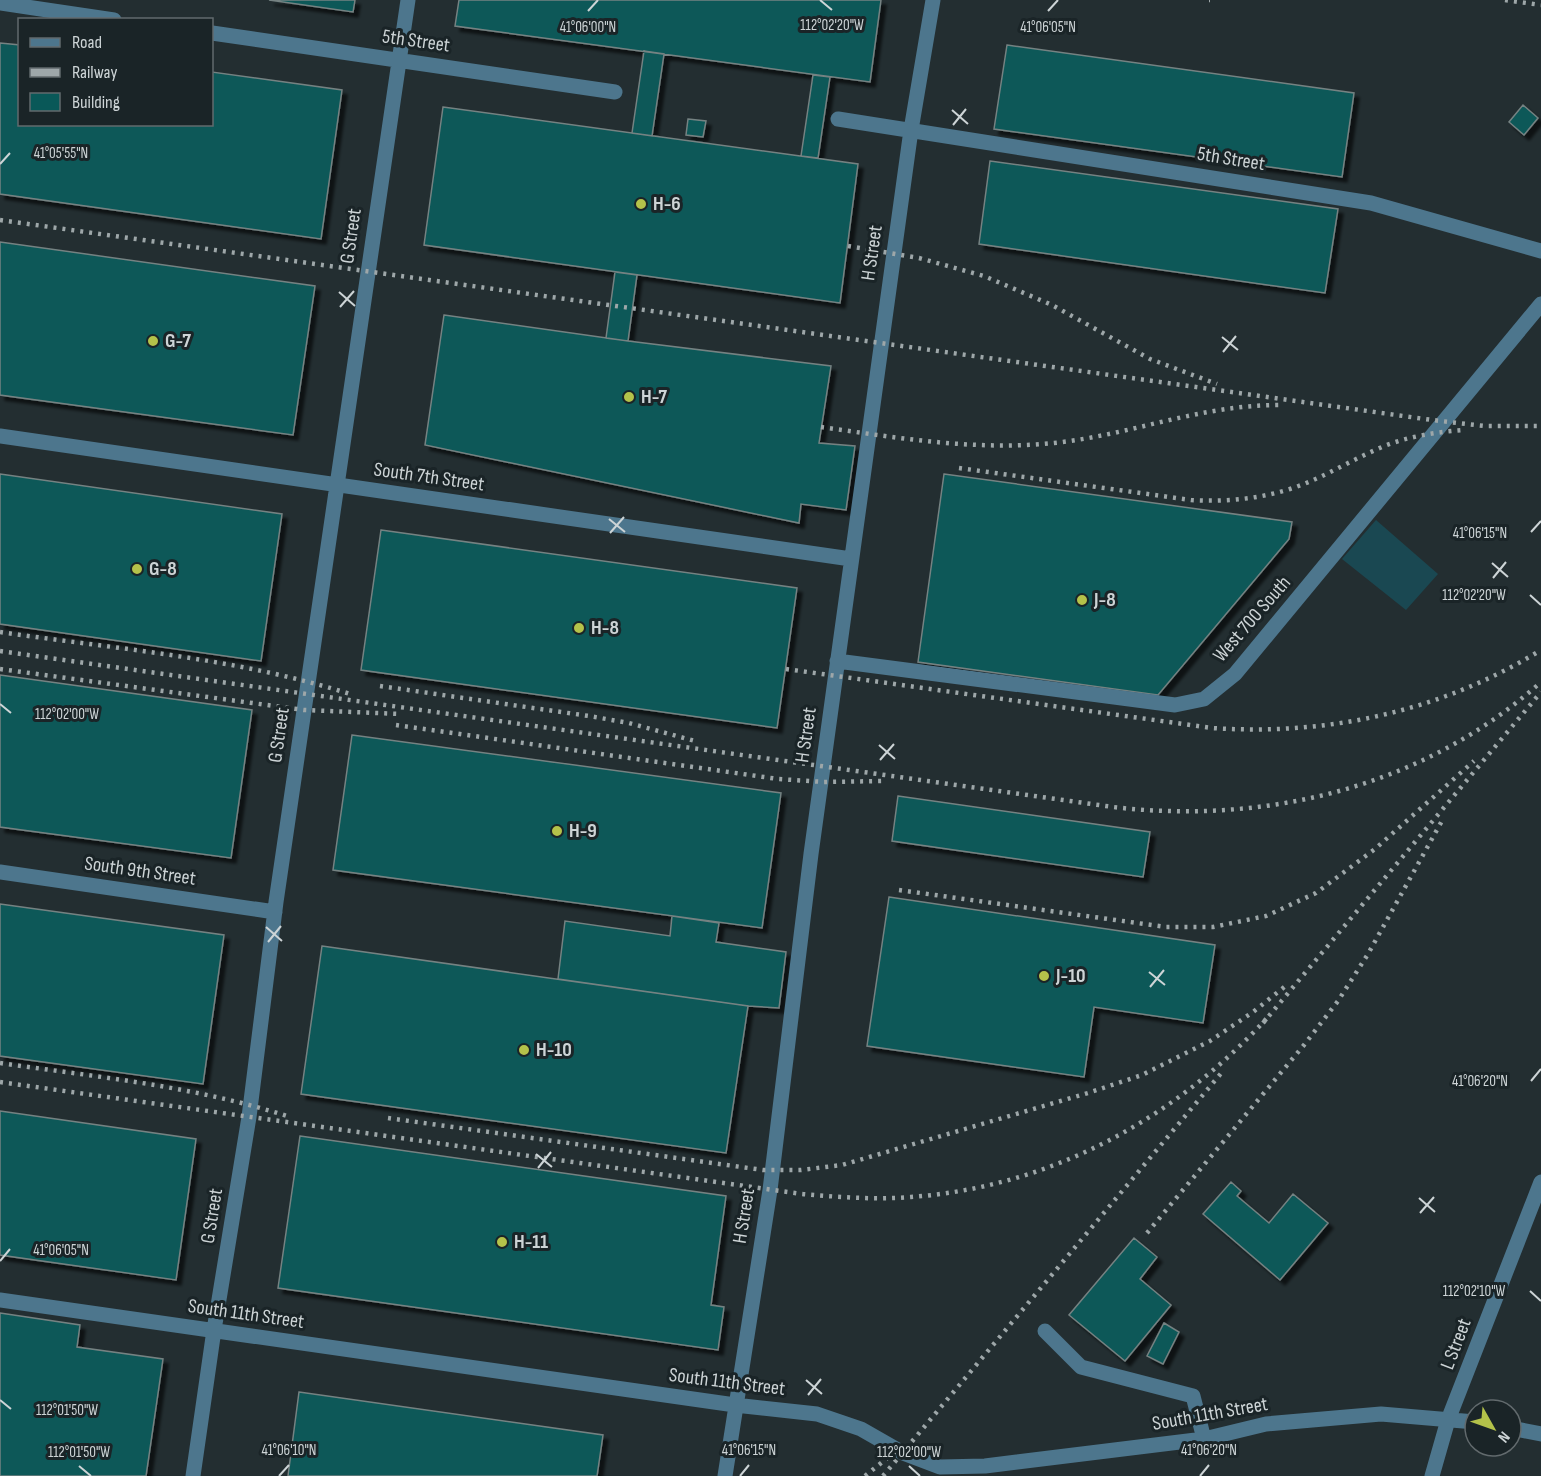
<svg xmlns="http://www.w3.org/2000/svg" width="1541" height="1476" font-family="'Sofia Sans Condensed',sans-serif">
<style>
.green{fill:#1a4852}
.building{fill:#095858;stroke:#758282;stroke-width:1.5;filter:url(#shadow)}
.lines{fill:none;stroke-linecap:round;stroke-linejoin:round}
.minor{stroke:#4d768d;stroke-width:15}
.rail{stroke:#9ea7a9;stroke-width:4.5;stroke-dasharray:3 6;stroke-linecap:butt}
.ticks{fill:none;stroke:#cdd4d6;stroke-width:2}
.poi-dot{fill:#b4c24a;stroke:#1a2427;stroke-width:2}
.labels{text-anchor:middle;dominant-baseline:central;stroke-width:6;stroke-linejoin:round;paint-order:stroke}
.street-label{font-size:20px;fill:#cdd4d6;stroke:#1a2427}
.poi-label{font-size:20px;font-weight:bold;fill:#cdd4d6;stroke:#1a2427;text-anchor:start}
.ticks-label{font-size:15px;text-anchor:middle;fill:#cdd4d6;stroke:#1a2427;stroke-width:6;stroke-linejoin:round;paint-order:stroke}
</style>
<defs>
<filter id="shadow"><feDropShadow dx="5" dy="5" stdDeviation="1.5" flood-color="#0009"/></filter>
</defs>
<rect width="100%" height="100%" fill="#232e31"/>
<path class="green" d="M 1376,520 L 1438,574 L 1406,610 L 1342,559 Z"/>
<path class="building" d="M 269,0 L 355,0 L 353,12 Z
M 459,0 L 881,0 L 870,82 L 455,26 Z
M 0,43 L 20,45 L 20,124 L 212,124 L 212,72 L 342,90 L 321,239 L 0,194 Z
M 1007,45 L 1354,93 L 1342,177 L 994,129 Z
M 644,51 L 664,54 L 652,136 L 632,133 Z
M 813,75 L 830,77 L 818,158 L 801,156 Z
M 1523,105 L 1538,118 L 1524,135 L 1509,122 Z
M 443,107 L 858,164 L 840,303 L 424,245 Z
M 688,119 L 706,121 L 703,137 L 686,135 Z
M 990,161 L 1338,209 L 1325,293 L 979,244 Z
M 0,242 L 315,286 L 293,435 L 0,395 Z
M 615,272 L 637,275 L 628,341 L 606,338 Z
M 444,315 L 628,341 L 831,366 L 819,443 L 855,446 L 846,510 L 801,504 L 799,523 L 425,445 Z
M 0,474 L 282,514 L 261,661 L 0,624 Z
M 944,474 L 1292,522 L 1289,539 L 1158,695 L 918,662 Z
M 381,530 L 797,588 L 777,728 L 361,670 Z
M 0,675 L 252,710 L 231,858 L 0,827 Z
M 352,735 L 781,793 L 762,928 L 333,870 Z
M 898,796 L 1150,832 L 1143,877 L 892,841 Z
M 889,897 L 1215,945 L 1203,1023 L 1094,1007 L 1084,1077 L 867,1046 Z
M 0,904 L 224,935 L 203,1084 L 0,1056 Z
M 672,916 L 719,923 L 716,942 L 786,952 L 779,1008 L 748,1006 L 558,979 L 565,921 L 670,936 Z
M 322,946 L 748,1006 L 726,1153 L 301,1094 Z
M 0,1111 L 196,1139 L 176,1280 L 0,1255 Z
M 300,1136 L 726,1196 L 711,1305 L 724,1307 L 718,1350 L 278,1288 Z
M 1231,1182 L 1241,1191 L 1237,1196 L 1269,1223 L 1293,1194 L 1328,1223 L 1280,1280 L 1203,1214 Z
M 1134,1238 L 1157,1257 L 1140,1279 L 1171,1305 L 1125,1361 L 1069,1315 Z
M 0,1313 L 80,1325 L 77,1347 L 163,1359 L 146,1476 L 0,1476 Z
M 1164,1323 L 1179,1332 L 1163,1364 L 1147,1356 Z
M 299,1392 L 603,1435 L 597,1476 L 288,1476 Z"/>
<g class="lines">
<path class="minor" d="M 0,3 L 114,20
M 212,33 L 615,92
M 838,119 L 1371,203 L 1541,251
M 0,436 L 851,559
M 837,661 L 1175,705 L 1204,699 L 1235,674 L 1541,304
M 0,872 L 275,912
M 0,1300 L 735,1405 L 817,1414 L 861,1429 L 903,1453 L 940,1467 L 985,1466 L 1204,1439 L 1266,1424 L 1381,1414 L 1475,1422
M 1045,1331 L 1081,1367 L 1193,1396 L 1204,1439
M 1511,1428 L 1541,1434
M 193,1476 L 214,1330 L 249,1117 L 276,902 L 408,0
M 725,1476 L 770,1190 L 811,854 L 911,130 L 933,0
M 1432,1476 L 1448,1420 L 1541,1182"/>
<path class="rail" d="M 1209,0 L 1210,0
M 1505,0 L 1541,5
M 0,220 L 1432,420 L 1484,426 L 1541,426
M 848,246 L 919,258 L 984,276 L 1052,305 L 1150,359 L 1217,384
M 821,427 C 899,438 975,451 1054,443 C 1131,435 1199,405 1279,405
M 959,468 L 1191,500 C 1225,502 1258,499 1290,489 C 1324,478 1354,458 1387,445 C 1411,436 1437,432 1463,430
M 0,632 C 117,649 237,658 350,694
M 0,651 L 1113,807 C 1266,825 1424,787 1541,682
M 0,669 L 304,710 L 402,714
M 786,669 L 1212,728 C 1328,736 1442,711 1541,650
M 380,686 L 589,716 L 629,723 L 695,741
M 396,725 L 778,779 L 824,782 L 883,781
M 899,890 L 1166,927 L 1213,927 L 1266,916 L 1316,893 L 1375,849 L 1474,761
M 1263,1023 L 1541,692
M 0,1063 C 98,1077 193,1086 287,1116
M 0,1082 L 802,1194 C 838,1197 874,1200 911,1197 C 1050,1187 1175,1119 1268,1017
M 388,1118 L 763,1170 L 801,1170 L 842,1165 L 1088,1093 L 1142,1075 L 1210,1041 L 1253,1012 L 1288,984
M 1147,1233 L 1304,1045 L 1338,1001 L 1368,954 L 1443,819
M 865,1476 L 896,1451
M 883,1476 L 1223,1071"/>
</g>
<path class="ticks" d="M 820,0 L 832,10M 588,11 L 598,0M 1048,11 L 1058,0M 952,110 L 968,124M 953,125 L 966,109M 0,164 L 10,153M 339,292 L 355,306M 340,307 L 354,291M 1222,337 L 1238,350M 1223,352 L 1236,336M 609,519 L 625,532M 1531,532 L 1541,521M 610,533 L 624,517M 1492,563 L 1508,577M 1493,578 L 1506,562M 1530,595 L 1541,605M 0,704 L 11,713M 879,745 L 895,759M 880,760 L 894,744M 266,927 L 282,941M 268,942 L 281,926M 1149,972 L 1165,985M 1150,987 L 1164,970M 1531,1081 L 1541,1069M 536,1154 L 552,1167M 538,1168 L 551,1152M 1419,1198 L 1435,1212M 1420,1213 L 1434,1197M 0,1261 L 10,1249M 1530,1291 L 1541,1301M 806,1380 L 822,1394M 808,1395 L 821,1379M 0,1400 L 11,1409M 79,1466 L 91,1476M 909,1466 L 920,1476M 279,1476 L 289,1465M 740,1476 L 749,1465M 1200,1476 L 1209,1465"/>
<g class="poi-dot">
<circle cx="641" cy="204" r="6"/>
<circle cx="153" cy="341" r="6"/>
<circle cx="629" cy="397" r="6"/>
<circle cx="137" cy="569" r="6"/>
<circle cx="1082" cy="600" r="6"/>
<circle cx="579" cy="628" r="6"/>
<circle cx="557" cy="831" r="6"/>
<circle cx="1044" cy="976" r="6"/>
<circle cx="524" cy="1050" r="6"/>
<circle cx="502" cy="1242" r="6"/>
</g>
<g class="labels">
<g class="street-label">
<text transform="translate(416 41) rotate(8)">5th Street</text>
<text transform="translate(1231 159) rotate(9)">5th Street</text>
<text transform="translate(351 236) rotate(-82)">G Street</text>
<text transform="translate(872 253) rotate(-82)">H Street</text>
<text transform="translate(429 477) rotate(8)">South 7th Street</text>
<text transform="translate(1252 619) rotate(-49)">West 700 South</text>
<text transform="translate(279 735) rotate(-82)">G Street</text>
<text transform="translate(806 735) rotate(-82)">H Street</text>
<text transform="translate(140 871) rotate(8)">South 9th Street</text>
<text transform="translate(212 1216) rotate(-81)">G Street</text>
<text transform="translate(744 1216) rotate(-81)">H Street</text>
<text transform="translate(246 1314) rotate(8)">South 11th Street</text>
<text transform="translate(1456 1344) rotate(-69)">L Street</text>
<text transform="translate(727 1382) rotate(7)">South 11th Street</text>
<text transform="translate(1210 1414) rotate(-10)">South 11th Street</text>
</g>
<g class="poi-label">
<text x="653" y="204">H-6</text>
<text x="165" y="341">G-7</text>
<text x="641" y="397">H-7</text>
<text x="149" y="569">G-8</text>
<text x="1094" y="600">J-8</text>
<text x="591" y="628">H-8</text>
<text x="569" y="831">H-9</text>
<text x="1056" y="976">J-10</text>
<text x="536" y="1050">H-10</text>
<text x="514" y="1242">H-11</text>
</g>
</g>
<g class="ticks-label">
<text x="832" y="30">112°02'20"W</text>
<text x="588" y="32">41°06'00"N</text>
<text x="1048" y="32">41°06'05"N</text>
<text x="61" y="158">41°05'55"N</text>
<text x="1480" y="538">41°06'15"N</text>
<text x="1474" y="600">112°02'20"W</text>
<text x="67" y="719">112°02'00"W</text>
<text x="1480" y="1086">41°06'20"N</text>
<text x="61" y="1255">41°06'05"N</text>
<text x="1474" y="1296">112°02'10"W</text>
<text x="67" y="1415">112°01'50"W</text>
<text x="289" y="1455">41°06'10"N</text>
<text x="749" y="1455">41°06'15"N</text>
<text x="1209" y="1455">41°06'20"N</text>
<text x="79" y="1457">112°01'50"W</text>
<text x="909" y="1457">112°02'00"W</text>
</g>
<rect x="18" y="18" width="195" height="108" fill="#1a2427" stroke="#626a6d" stroke-width="1.5"/>
<rect x="30" y="38" width="30" height="9" fill="#4d768d" stroke="#626a6d" stroke-width="1.5"/>
<text x="72" y="48" font-size="18" fill="#cdd4d6">Road</text>
<rect x="30" y="68" width="30" height="9" fill="#9ea7a9" stroke="#626a6d" stroke-width="1.5"/>
<text x="72" y="78" font-size="18" fill="#cdd4d6">Railway</text>
<rect x="30" y="93" width="30" height="18" fill="#095858" stroke="#626a6d" stroke-width="1.5"/>
<text x="72" y="108" font-size="18" fill="#cdd4d6">Building</text>
<g transform="translate(1493 1428) rotate(130)"><circle r="28" fill="#1a2427" stroke="#626a6d" stroke-width="1.5"/>
<path d="M0-4.5L10 22L0 15L-10 22Z" fill="#b4c24a"/>
<text y="-9" font-size="16" font-weight="bold" text-anchor="middle" fill="#cdd4d6">N</text>
</g>
</svg>
